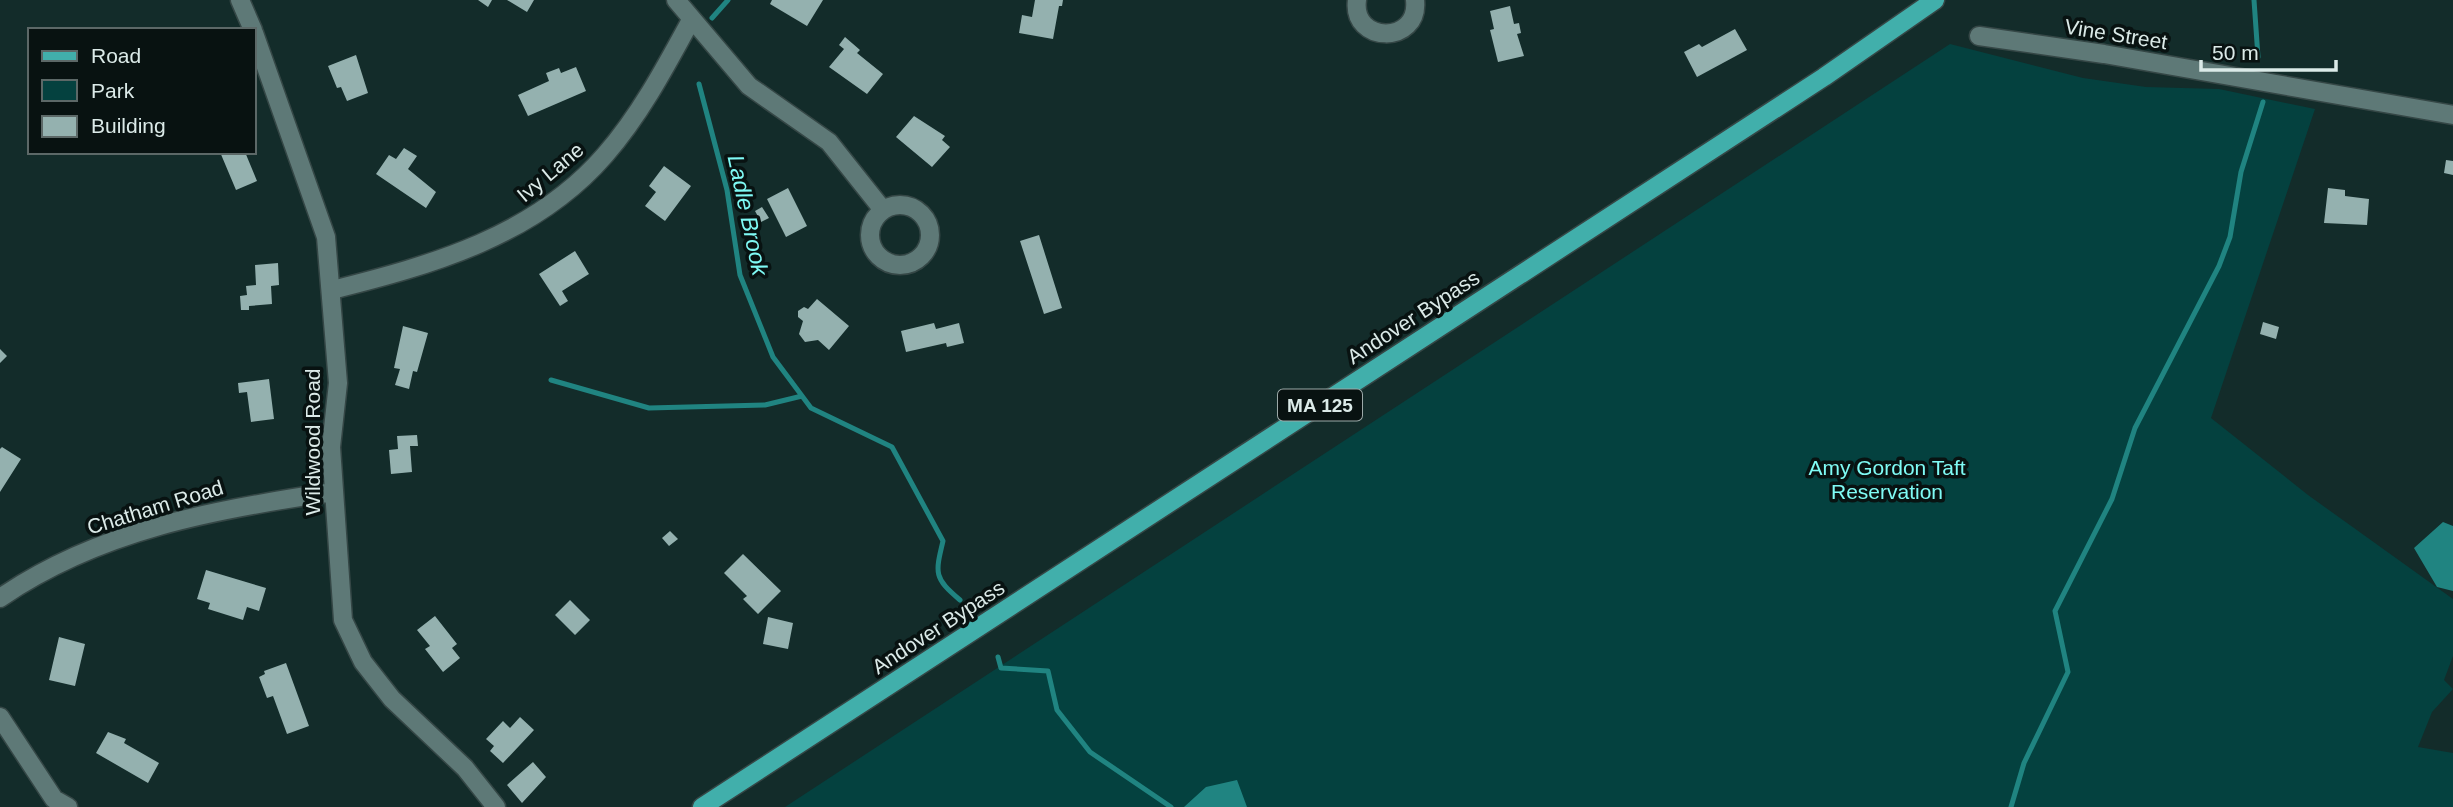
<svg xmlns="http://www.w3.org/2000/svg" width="2453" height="807" font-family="Helvetica,sans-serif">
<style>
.green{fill:#04413f}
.water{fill:#208481}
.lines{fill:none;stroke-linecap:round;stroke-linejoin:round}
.stream{stroke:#208481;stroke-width:5}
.building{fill:#94b1af}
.minor-casing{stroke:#354746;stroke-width:21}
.major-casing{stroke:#354746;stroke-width:21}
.minor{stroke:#5e7977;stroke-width:18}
.major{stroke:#41afab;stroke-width:18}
.labels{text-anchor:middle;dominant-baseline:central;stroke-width:7;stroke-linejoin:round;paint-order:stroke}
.shield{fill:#081211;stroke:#9ca9a8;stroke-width:2}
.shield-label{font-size:19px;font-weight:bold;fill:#dbeae8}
.street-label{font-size:21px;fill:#dbeae8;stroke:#081211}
.park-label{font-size:21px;fill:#7ffbf5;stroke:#081211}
.water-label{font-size:23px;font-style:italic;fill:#7ffaf5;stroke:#081211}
</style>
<rect width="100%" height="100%" fill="#132c2a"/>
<path class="green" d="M 1950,44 L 2083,78 L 2146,87 L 2219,89 L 2315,109 L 2211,418 L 2308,495 L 2453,599 L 2453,656 L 2444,680 L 2453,689 L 2432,712 L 2418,747 L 2453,753 L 2453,807 L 785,807 Z"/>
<path class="water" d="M 2443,522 L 2453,526 L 2453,591 L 2437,587 L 2414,548 Z
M 1237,780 L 1247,807 L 1184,807 L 1206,787 Z"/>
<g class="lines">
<path class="stream" d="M 2254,0 L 2258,57
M 712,18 L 728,0
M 699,84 L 727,190 L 740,275 L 773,357 L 811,408 L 892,447 L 943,541 C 935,574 934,578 960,600
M 551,380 L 649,408 L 765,405 L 802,396
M 998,657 L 1001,668 L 1048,671 L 1057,710 L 1090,752 L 1171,807
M 2011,807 L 2024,763 L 2068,672 L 2055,611 L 2112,499 L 2135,428 L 2219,266 L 2230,237 L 2241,172 L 2263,102"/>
</g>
<path class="building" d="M 478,0 L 492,0 L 488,7 Z
M 507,0 L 534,0 L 527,12 Z
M 772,0 L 823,0 L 807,26 L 770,4 Z
M 1035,0 L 1063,0 L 1062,6 L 1059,6 L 1053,39 L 1019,33 L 1022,15 L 1032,17 Z
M 1510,6 L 1514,24 L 1519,23 L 1521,33 L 1517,34 L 1524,56 L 1498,62 L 1490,30 L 1494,29 L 1490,11 Z
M 1735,29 L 1747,50 L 1697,77 L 1684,52 L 1699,44 L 1702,47 Z
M 845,37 L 860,50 L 857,53 L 883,74 L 867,94 L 829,67 L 844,49 L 839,45 Z
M 356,55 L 368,93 L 347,101 L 341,87 L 337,88 L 328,66 Z
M 576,67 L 586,91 L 528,116 L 518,95 L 549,81 L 546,73 L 559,68 L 561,73 Z
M 914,116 L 945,136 L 942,140 L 950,147 L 932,167 L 896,137 Z
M 404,148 L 417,156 L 408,169 L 436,192 L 426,208 L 376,174 L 389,155 L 396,159 Z
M 220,152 L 245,152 L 257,181 L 236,190 Z
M 2446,160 L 2453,161 L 2453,175 L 2444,173 Z
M 664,166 L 691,186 L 665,221 L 645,206 L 656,192 L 649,186 Z
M 788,188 L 807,226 L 786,237 L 767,199 Z
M 2328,188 L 2345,190 L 2345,196 L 2369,199 L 2367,225 L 2324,223 Z
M 762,207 L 769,218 L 761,222 L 755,211 Z
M 1039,235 L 1062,308 L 1044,314 L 1020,241 Z
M 575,251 L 589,274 L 562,291 L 568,301 L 560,306 L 539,274 Z
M 278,263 L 279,285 L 271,286 L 272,304 L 249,306 L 249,310 L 241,310 L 240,296 L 247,295 L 246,286 L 256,285 L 255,265 Z
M 817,299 L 849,326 L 829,350 L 818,340 L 805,342 L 799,334 L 803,321 L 798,317 L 798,311 L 804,307 L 808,309 Z
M 2263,322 L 2279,327 L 2276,339 L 2260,334 Z
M 934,323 L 936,329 L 959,323 L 964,343 L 947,347 L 946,343 L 906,352 L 901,331 Z
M 403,326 L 428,333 L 417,372 L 413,371 L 409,389 L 395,385 L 400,369 L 394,368 Z
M 0,349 L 7,356 L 0,363 Z
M 269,379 L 274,419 L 251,422 L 247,392 L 239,393 L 238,383 Z
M 417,435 L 418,446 L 410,446 L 412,472 L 391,474 L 389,450 L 398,449 L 397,436 Z
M 2,447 L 21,459 L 0,492 L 0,449 Z
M 670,531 L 678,539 L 669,546 L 662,538 Z
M 743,554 L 781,591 L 758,614 L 743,599 L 747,596 L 724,573 Z
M 206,570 L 266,588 L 259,611 L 247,607 L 243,620 L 208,609 L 210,603 L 197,599 Z
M 570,600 L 590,620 L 575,635 L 555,615 Z
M 435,616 L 457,644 L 452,648 L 460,658 L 443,672 L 425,649 L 430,646 L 417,630 Z
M 768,617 L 793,623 L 788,649 L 763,644 Z
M 59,637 L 85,644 L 75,686 L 49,680 Z
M 286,663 L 309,726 L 287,734 L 273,696 L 267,698 L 259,677 L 265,674 L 264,671 Z
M 520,717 L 534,730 L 503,763 L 490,751 L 494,746 L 486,739 L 503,721 L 510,728 Z
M 108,732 L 126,739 L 124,743 L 159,763 L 148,783 L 96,753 Z
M 533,762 L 546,777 L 522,803 L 507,785 Z"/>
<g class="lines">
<defs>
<path id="minor" d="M 240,0 L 253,30
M 676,0 L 749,86 L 829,142 L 883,210
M 1357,0 C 1351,44 1420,45 1415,0
M 254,33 L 326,237 L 338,383 L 331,447 L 343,620 L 363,662 L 392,699 L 465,768 L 496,807
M 1979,36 L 2104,54 L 2453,115
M870 235a30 30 0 1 1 60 0a30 30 0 1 1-60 0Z
M 332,290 C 432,265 535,236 605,155 C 640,115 666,66 691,20
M 0,598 C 99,530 216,509 333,492
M 0,717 L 54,799 L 68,807"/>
<path id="major" d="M 702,807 L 1824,77 L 1935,0"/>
</defs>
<use href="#minor" class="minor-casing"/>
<use href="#major" class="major-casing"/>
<use href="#minor" class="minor"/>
<use href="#major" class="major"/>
</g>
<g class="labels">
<rect class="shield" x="1278" y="389.5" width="84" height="31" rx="5"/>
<g class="shield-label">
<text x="1320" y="405">MA 125</text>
</g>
<g class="street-label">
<text transform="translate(2116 34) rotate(9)">Vine Street</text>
<text transform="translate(550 172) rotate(-40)">Ivy Lane</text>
<text transform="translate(1413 317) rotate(-33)">Andover Bypass</text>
<text transform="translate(312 442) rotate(-90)">Wildwood Road</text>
<text transform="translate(155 507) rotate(-17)">Chatham Road</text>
<text transform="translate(938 627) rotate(-33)">Andover Bypass</text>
</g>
<g class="park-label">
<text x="1887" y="467">Amy Gordon Taft<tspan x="1887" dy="24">Reservation</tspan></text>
</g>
<g class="water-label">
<text transform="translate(748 215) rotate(78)">Ladle Brook</text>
</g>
</g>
<rect x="28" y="28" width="228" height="126" fill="#081211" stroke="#5c6867" stroke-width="2"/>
<rect x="42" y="51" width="35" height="10" fill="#41afab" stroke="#5c6867" stroke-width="2"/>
<text x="91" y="63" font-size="21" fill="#dbeae8">Road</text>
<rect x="42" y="80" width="35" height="21" fill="#04413f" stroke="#5c6867" stroke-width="2"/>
<text x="91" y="98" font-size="21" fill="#dbeae8">Park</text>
<rect x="42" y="116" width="35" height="21" fill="#94b1af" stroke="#5c6867" stroke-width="2"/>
<text x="91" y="133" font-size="21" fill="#dbeae8">Building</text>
<path d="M2201 60v10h135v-10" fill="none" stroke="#dbeae8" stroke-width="3.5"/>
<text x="2212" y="60" font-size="21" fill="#dbeae8" stroke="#081211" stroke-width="5" paint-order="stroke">50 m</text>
</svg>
